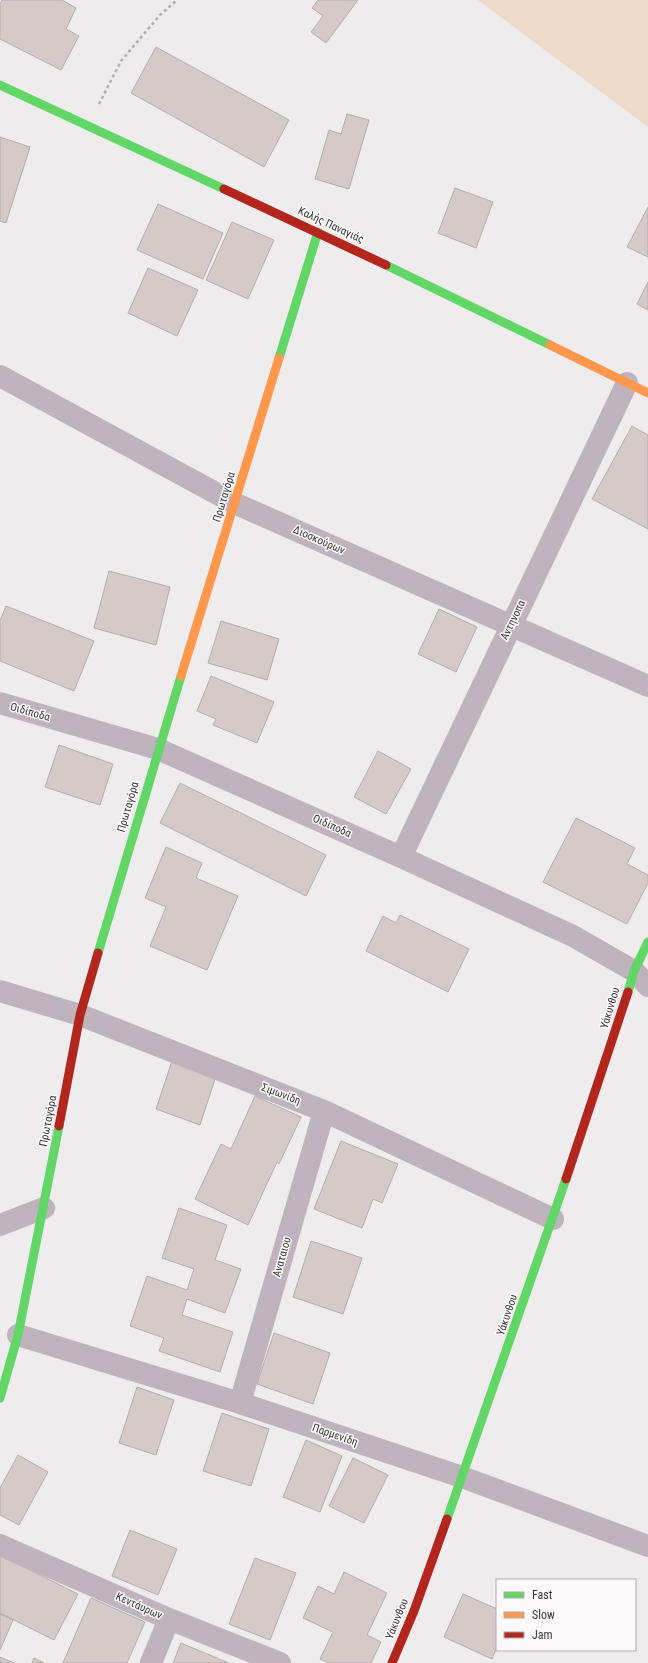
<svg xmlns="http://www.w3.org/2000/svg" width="648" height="1663" font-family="'Roboto Condensed',sans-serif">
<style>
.green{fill:#efdaca}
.building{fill:#d6cac8;stroke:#b0aeae}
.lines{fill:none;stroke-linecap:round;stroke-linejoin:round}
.path{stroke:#b5aeb4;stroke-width:2.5;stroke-dasharray:3 3;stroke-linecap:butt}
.street{stroke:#bfb4be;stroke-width:22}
.fast{stroke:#63d668;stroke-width:9}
.slow{stroke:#ff974d;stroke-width:9}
.jam{stroke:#b3261e;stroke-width:9}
.labels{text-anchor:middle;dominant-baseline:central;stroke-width:3;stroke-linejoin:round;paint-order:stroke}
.street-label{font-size:11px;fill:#383737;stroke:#fdf9fa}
</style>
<rect width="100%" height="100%" fill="#eeeced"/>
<path class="green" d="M 478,0 L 648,0 L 648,127 Z"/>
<path class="building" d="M 2,0 L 62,0 L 76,8 L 66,29 L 79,36 L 61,70 L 0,39 L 0,4 Z
M 318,0 L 358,0 L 326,43 L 311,32 L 323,16 L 312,8 Z
M 156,47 L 289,120 L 264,167 L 131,93 Z
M 347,114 L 369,120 L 349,189 L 315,179 L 329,130 L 341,134 Z
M 0,137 L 30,147 L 6,223 L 0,221 Z
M 455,188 L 493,202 L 476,248 L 438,233 Z
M 158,204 L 223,233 L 203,279 L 137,250 Z
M 648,207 L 648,257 L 627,247 Z
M 232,222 L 274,240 L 248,299 L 206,280 Z
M 148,268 L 198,290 L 177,336 L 128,313 Z
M 648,282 L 648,310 L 637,304 Z
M 632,426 L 648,435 L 648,529 L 592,499 Z
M 109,571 L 170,587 L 156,645 L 94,628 Z
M 6,606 L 94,641 L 74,691 L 0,661 L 0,621 Z
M 439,609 L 477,627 L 456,672 L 418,654 Z
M 221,621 L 279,639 L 267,680 L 208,663 Z
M 211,676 L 274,702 L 257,743 L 213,725 L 216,719 L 197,711 Z
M 59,745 L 113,764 L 100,805 L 45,787 Z
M 378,751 L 411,769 L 386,814 L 354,797 Z
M 180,783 L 326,855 L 306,896 L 160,823 Z
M 576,818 L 635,848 L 627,864 L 648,875 L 648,883 L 627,924 L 543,882 Z
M 166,847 L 202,863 L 196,878 L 238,896 L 207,970 L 150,946 L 166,907 L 145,898 Z
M 400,915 L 469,949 L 448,992 L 366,951 L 383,916 L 396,923 Z
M 174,1055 L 218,1070 L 200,1125 L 156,1109 Z
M 255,1096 L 301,1117 L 279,1164 L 277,1162 L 248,1225 L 195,1199 L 221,1144 L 231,1149 Z
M 341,1141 L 398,1164 L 382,1203 L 373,1199 L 362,1228 L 314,1209 Z
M 179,1208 L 227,1225 L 215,1260 L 241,1269 L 225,1313 L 187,1299 L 182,1315 L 233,1332 L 220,1372 L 159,1351 L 164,1338 L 130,1326 L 147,1276 L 187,1290 L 194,1269 L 162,1258 Z
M 311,1241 L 362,1258 L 343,1314 L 293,1297 Z
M 274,1333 L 330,1353 L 313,1404 L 257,1384 Z
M 137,1387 L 174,1400 L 156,1455 L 119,1443 Z
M 222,1413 L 269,1429 L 251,1486 L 203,1471 Z
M 306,1440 L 342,1456 L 320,1512 L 283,1497 Z
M 18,1455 L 48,1472 L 19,1525 L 0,1515 L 0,1488 Z
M 353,1458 L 388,1475 L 364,1523 L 329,1506 Z
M 130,1530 L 177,1549 L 158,1595 L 112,1576 Z
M 0,1555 L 78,1594 L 54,1640 L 0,1613 Z
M 255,1558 L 296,1573 L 270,1640 L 229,1624 Z
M 344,1572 L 387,1593 L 367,1635 L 381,1642 L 371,1663 L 329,1663 L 320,1659 L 333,1632 L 303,1618 L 318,1586 L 334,1594 Z
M 463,1594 L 497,1609 L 497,1647 L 492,1659 L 444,1637 Z
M 91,1598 L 145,1622 L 127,1663 L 63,1663 Z
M 0,1614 L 13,1620 L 0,1650 Z
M 181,1643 L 229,1663 L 173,1663 Z
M 0,1657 L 14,1663 L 0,1663 Z
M 34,1658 L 44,1663 L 32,1663 Z"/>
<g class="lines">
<path class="path" d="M 99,104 L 121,61 L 160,15 L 177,0"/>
<path class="street" d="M 0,376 L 234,503 L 648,686
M 0,703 L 158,749 L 401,857 L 573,936 L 634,971 L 648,986
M 401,857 L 627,383
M 0,991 L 80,1015 L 324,1111 L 553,1219
M 0,1225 L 44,1208
M 18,1335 L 240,1403 L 462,1477 L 648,1546
M 240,1403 L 324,1111
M 0,1545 L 169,1619 L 280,1663
M 151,1663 L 169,1619"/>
<path class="fast" d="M 0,85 L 224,189
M 386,265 L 550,345
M 279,358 L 318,232
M 98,953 L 181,676
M 628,992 L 634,971 L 648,942
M 0,1398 L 18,1335 L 59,1126
M 447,1519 L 566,1179"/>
<path class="slow" d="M 550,345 L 648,393
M 181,676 L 279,358"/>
<path class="jam" d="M 224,189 L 386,265
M 59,1126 L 80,1015 L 98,953
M 566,1179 L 628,992
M 392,1663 L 414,1611 L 447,1519"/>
</g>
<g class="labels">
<g class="street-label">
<text transform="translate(331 225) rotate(25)">Καλής Παναγιάς</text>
<text transform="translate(224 497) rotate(-73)">Πρωταγόρα</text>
<text transform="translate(319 540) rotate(24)">Διοσκούρων</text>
<text transform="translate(513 620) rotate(-64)">Αντηνοπα</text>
<text transform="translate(30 712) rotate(16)">Οιδίποδα</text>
<text transform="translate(128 807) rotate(-74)">Πρωταγόρα</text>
<text transform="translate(332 826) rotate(24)">Οιδίποδα</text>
<text transform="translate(610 1008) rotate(-73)">Υάκυνθου</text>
<text transform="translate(281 1094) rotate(21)">Σιμωνίδη</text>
<text transform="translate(48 1121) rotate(-79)">Πρωταγόρα</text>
<text transform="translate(282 1257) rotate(-74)">Αναταιου</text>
<text transform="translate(507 1315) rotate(-71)">Υάκυνθου</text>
<text transform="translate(335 1435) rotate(19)">Παρμενίδη</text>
<text transform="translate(139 1606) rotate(24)">Κεντάυρων</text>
<text transform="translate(397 1619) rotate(-68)">Υάκυνθου</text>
</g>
</g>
<rect x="496" y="1579" width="140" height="72" fill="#fdf9fa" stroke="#aeabac"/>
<rect x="504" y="1592" width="20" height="6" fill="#63d668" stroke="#aeabac"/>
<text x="532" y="1599" font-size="12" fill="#383737">Fast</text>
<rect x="504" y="1612" width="20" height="6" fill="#ff974d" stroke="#aeabac"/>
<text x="532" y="1619" font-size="12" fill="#383737">Slow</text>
<rect x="504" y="1632" width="20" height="6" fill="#b3261e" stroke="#aeabac"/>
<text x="532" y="1639" font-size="12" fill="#383737">Jam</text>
</svg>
